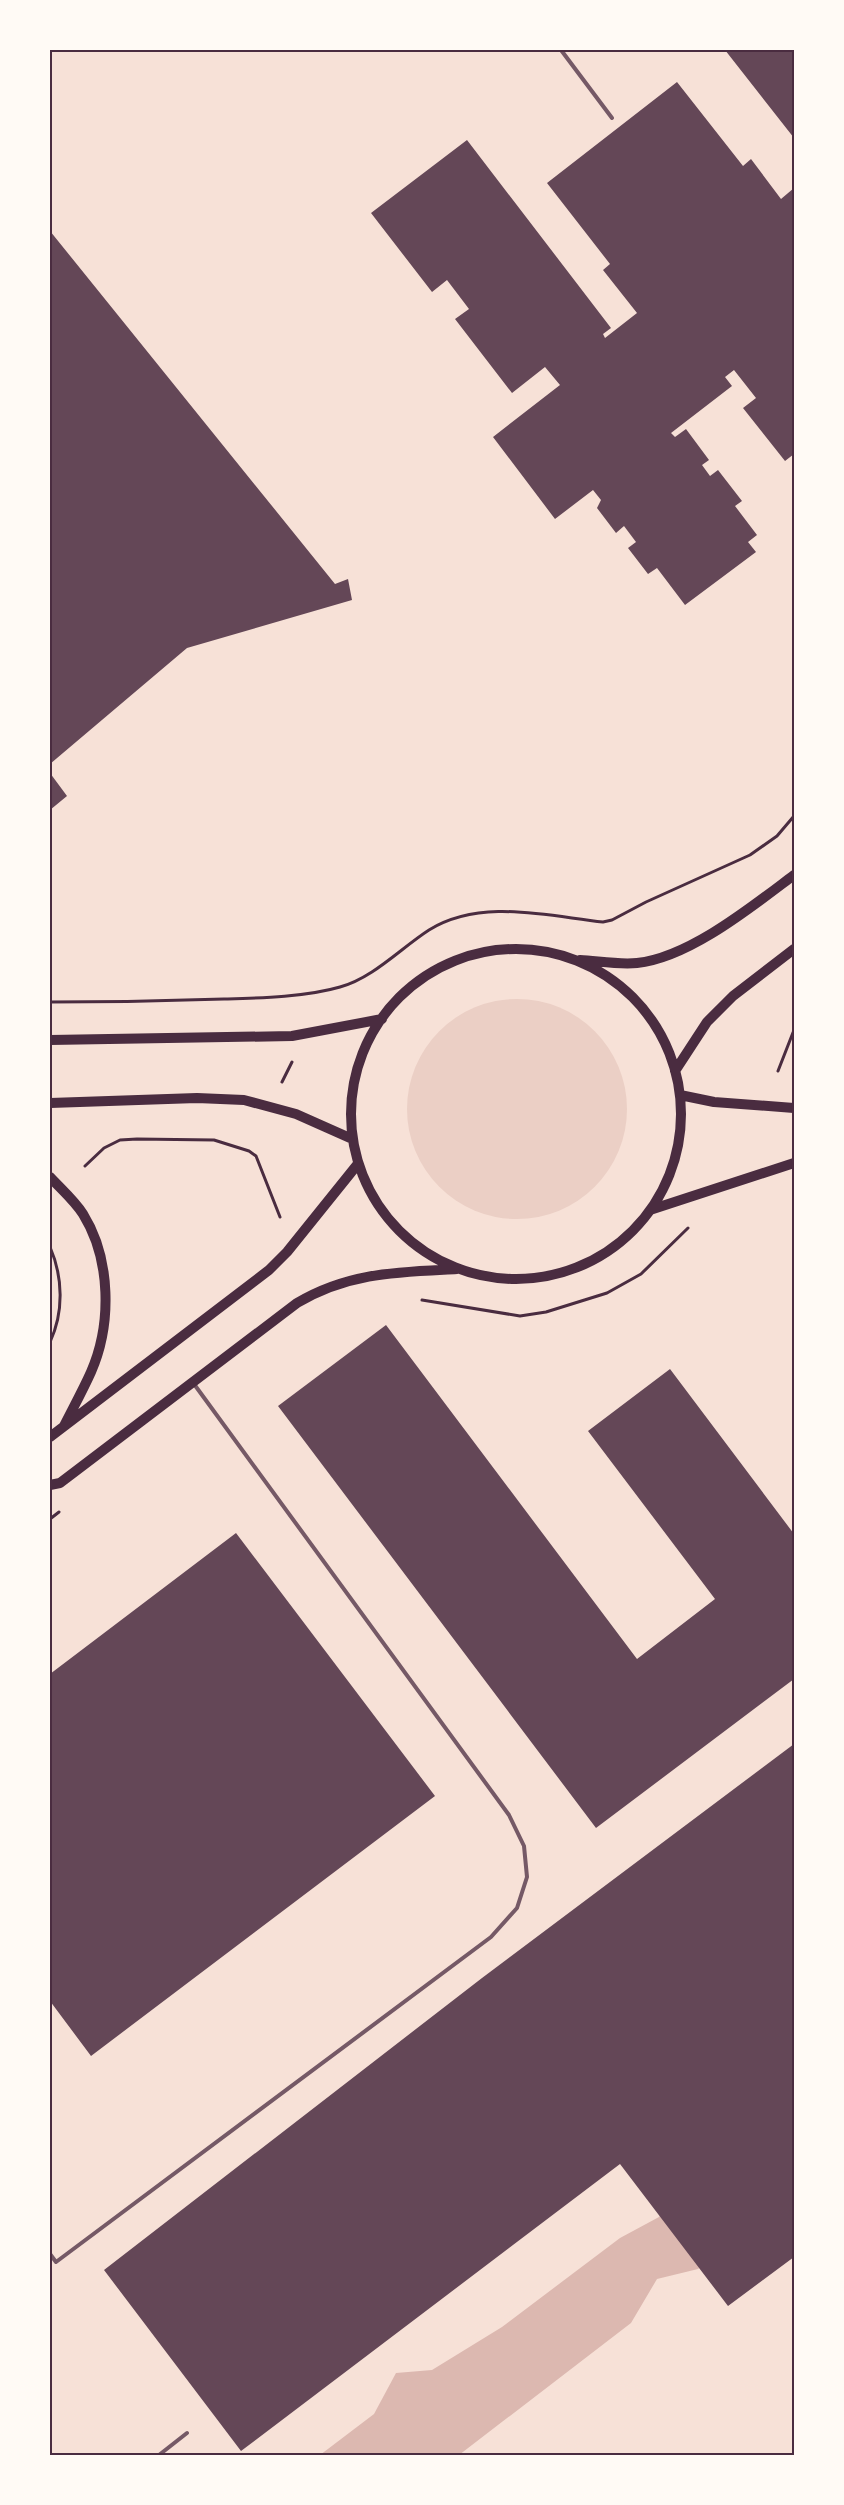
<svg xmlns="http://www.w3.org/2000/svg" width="844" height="2505" font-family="Signika,sans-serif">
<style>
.green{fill:#ebcfc5}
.water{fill:#dcb8b0}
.building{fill:#644757}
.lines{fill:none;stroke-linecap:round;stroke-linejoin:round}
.path{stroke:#4a2c40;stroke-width:3}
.service{stroke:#755966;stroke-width:4}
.secondary{stroke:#4a2c40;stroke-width:10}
.neatline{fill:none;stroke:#4a2c40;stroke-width:2}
</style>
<rect width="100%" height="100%" fill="#f7e1d7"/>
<path class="green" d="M407 1109a110 110 0 1 1 220 0a110 110 0 1 1-220 0Z"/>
<path class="water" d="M 687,2178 L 794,2188 L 698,2269 L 657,2279 L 631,2323 L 459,2455 L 320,2455 L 374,2414 L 396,2373 L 432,2370 L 502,2327 L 620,2238 L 659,2217 Z"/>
<path class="building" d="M 725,50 L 794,50 L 794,138 Z
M 677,82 L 743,166 L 751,159 L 781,199 L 794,188 L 794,454 L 785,461 L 743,408 L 756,398 L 734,370 L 725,377 L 732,386 L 671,433 L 675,437 L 686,429 L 709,460 L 702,465 L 710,476 L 718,470 L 742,501 L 735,506 L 757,535 L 748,542 L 756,552 L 685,605 L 657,568 L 648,574 L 628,548 L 636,542 L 624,526 L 616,533 L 597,508 L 601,500 L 593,490 L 555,519 L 493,437 L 560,385 L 545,367 L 512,393 L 455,319 L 469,309 L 447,280 L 432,292 L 371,213 L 467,140 L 611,328 L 603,334 L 605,338 L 637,313 L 603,270 L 610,264 L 547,183 Z
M 50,231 L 335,584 L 348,579 L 352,600 L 187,648 L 50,764 Z
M 50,773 L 67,796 L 50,810 Z
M 386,1325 L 637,1659 L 715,1599 L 588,1431 L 670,1369 L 794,1534 L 794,1679 L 596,1828 L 278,1406 Z
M 236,1533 L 435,1796 L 91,2056 L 50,2001 L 50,1674 Z
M 794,1744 L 794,2257 L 728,2306 L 620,2164 L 241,2451 L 104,2270 L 482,1978 Z"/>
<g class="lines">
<path class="path" d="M 50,1002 C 108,1002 166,1001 224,999 C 259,998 306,997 340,987 C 373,978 401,948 429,930 C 481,898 547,916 603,922 L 612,920 L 646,902 L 750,855 L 777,836 L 794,816
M 778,1071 L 794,1030
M 282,1082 L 292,1062
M 85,1166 L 104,1148 L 120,1140 L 137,1139 L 214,1140 L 249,1151 L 256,1156 L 280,1217
M 50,1247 C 63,1277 64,1312 50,1342
M 422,1300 L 520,1316 L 546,1312 L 607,1293 L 641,1274 L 688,1228
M 50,1519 L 59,1512"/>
<path class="service" d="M 561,50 L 612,118
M 50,2254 L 56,2262 L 491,1937 L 517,1908 L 527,1877 L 524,1846 L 509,1815 L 194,1384
M 159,2455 L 187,2433"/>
<path class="secondary" d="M351 1114a165 165 0 1 1 330 0a165 165 0 1 1-330 0Z
M 580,960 C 598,961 619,965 637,963 C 689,958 754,905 794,875
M 50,1040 L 292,1036 L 382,1019
M 675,1071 L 707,1022 L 733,996 L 794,949
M 680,1095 L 714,1102 L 794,1108
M 50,1103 L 197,1098 L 244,1100 L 296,1114 L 350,1138
M 50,1177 C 61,1189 74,1200 83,1214 C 111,1259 112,1324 91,1372 C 83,1390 73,1408 64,1426
M 650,1210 L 794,1163
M 50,1437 L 269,1270 L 287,1252 L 357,1165
M 50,1485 L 60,1483 L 297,1303 C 349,1272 399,1272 457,1269"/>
</g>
<rect width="844" height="2505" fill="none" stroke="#fffaf5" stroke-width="102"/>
<rect x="51" y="51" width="742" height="2403" class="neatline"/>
</svg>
